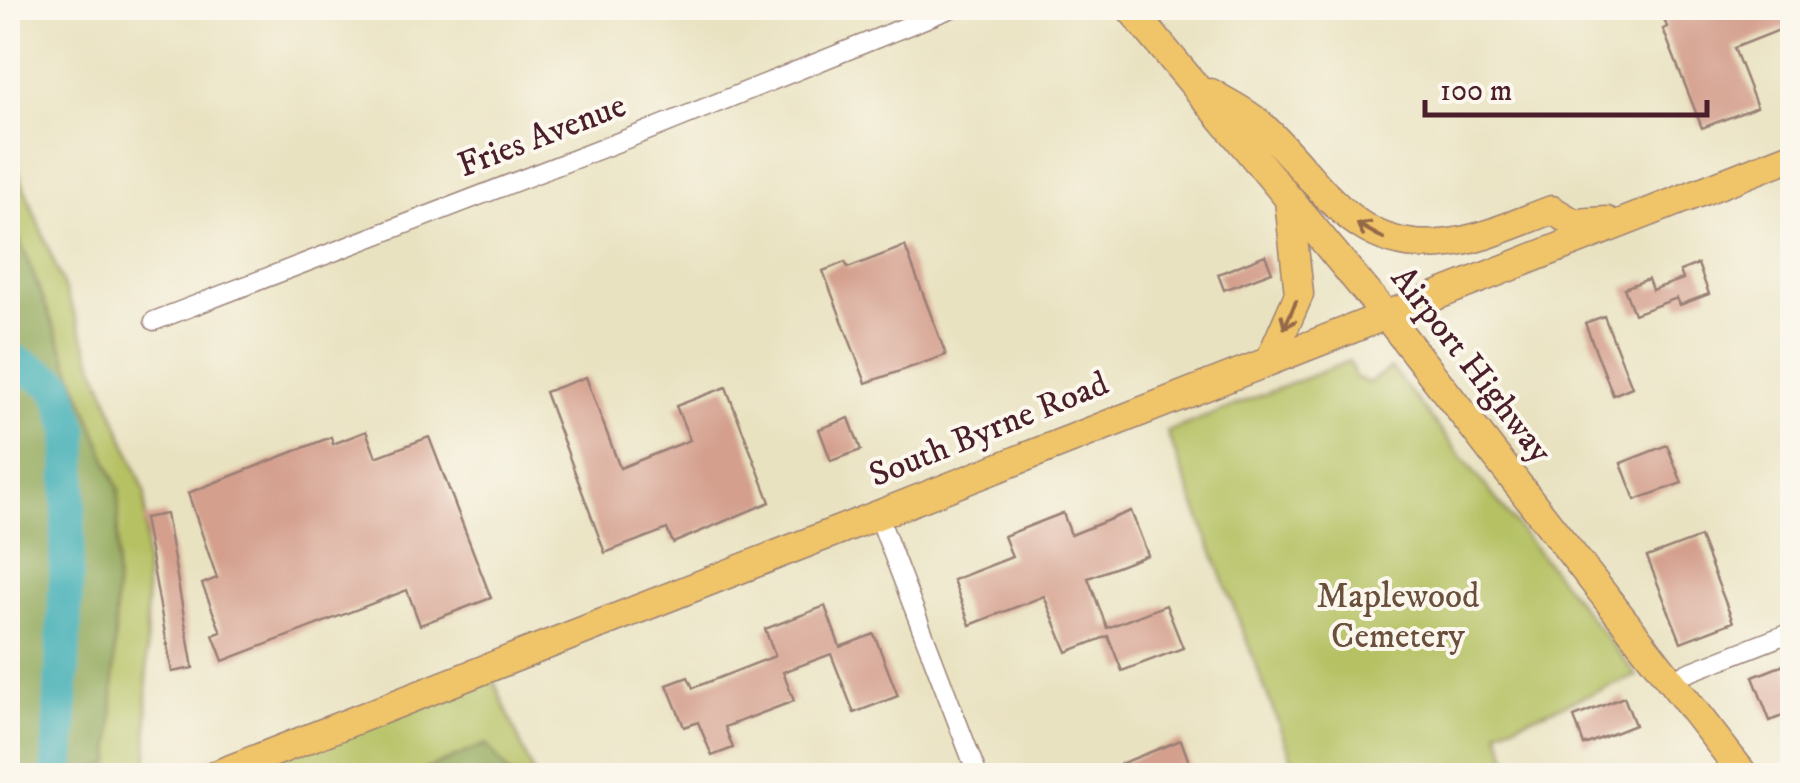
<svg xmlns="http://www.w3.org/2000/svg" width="1800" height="783" font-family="'IM FELL DW Pica',serif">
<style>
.green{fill:#b5c163;stroke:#807047;stroke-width:2.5}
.forest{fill:#90a759;stroke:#6d6342;stroke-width:2.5}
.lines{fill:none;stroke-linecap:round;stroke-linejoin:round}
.river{stroke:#39abb3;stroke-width:35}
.building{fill:#d49f8d}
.minor-casing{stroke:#9a8076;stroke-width:21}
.primary-casing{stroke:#9a8076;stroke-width:31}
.minor{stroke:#fff;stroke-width:18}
.primary{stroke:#f0c469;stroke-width:28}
.oneway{stroke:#956947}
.labels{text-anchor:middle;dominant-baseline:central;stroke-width:8;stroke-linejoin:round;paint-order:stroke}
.street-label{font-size:35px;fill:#4a1f2b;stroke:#fbf7ec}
.park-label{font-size:35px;fill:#6a503c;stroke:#fbf7ec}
</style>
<rect width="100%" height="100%" fill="#fbf7ec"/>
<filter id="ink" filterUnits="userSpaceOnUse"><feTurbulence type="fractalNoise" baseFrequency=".01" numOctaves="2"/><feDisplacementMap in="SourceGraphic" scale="20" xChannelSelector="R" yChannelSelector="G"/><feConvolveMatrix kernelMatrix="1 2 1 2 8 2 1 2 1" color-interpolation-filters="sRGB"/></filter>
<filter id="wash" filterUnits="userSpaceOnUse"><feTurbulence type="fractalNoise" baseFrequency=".0048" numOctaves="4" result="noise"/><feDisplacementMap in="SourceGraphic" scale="40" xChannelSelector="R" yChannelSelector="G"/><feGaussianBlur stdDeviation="2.25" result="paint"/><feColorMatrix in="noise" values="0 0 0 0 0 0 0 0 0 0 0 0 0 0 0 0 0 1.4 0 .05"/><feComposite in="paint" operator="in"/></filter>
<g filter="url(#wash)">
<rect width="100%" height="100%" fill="#e9e2c1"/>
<path class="green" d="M 8,146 L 145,492 L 148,775 L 8,775 Z
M 1349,361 L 1355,377 L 1368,383 L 1391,368 L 1637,676 L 1498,730 L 1515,775 L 1298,775 L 1167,432 Z
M 488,667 L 534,775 L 213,776 Z"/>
<path class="forest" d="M 8,211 L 119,490 L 111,764 L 73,775 L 8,775 Z
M 486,744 L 511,775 L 413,775 Z"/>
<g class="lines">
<path class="river" d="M 8,358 L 58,385 L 72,430 L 58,776"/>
</g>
<g id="blocks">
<path class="building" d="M 1660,8 L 1792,8 L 1792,25 L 1734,48 L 1757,107 L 1702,128 L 1663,29 L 1667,27 Z
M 905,246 L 946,355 L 866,383 L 823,271 L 845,262 L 848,268 Z
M 1265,255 L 1272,272 L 1224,290 L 1218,274 Z
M 1698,264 L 1709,294 L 1680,305 L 1677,298 L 1634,314 L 1624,288 L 1648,279 L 1652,290 L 1683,279 L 1680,271 Z
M 1604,316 L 1632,387 L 1613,395 L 1585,323 Z
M 586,377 L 620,468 L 690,440 L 676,406 L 726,387 L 770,502 L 673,543 L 667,529 L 605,553 L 545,392 Z
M 849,418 L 861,450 L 831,461 L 819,429 Z
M 366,431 L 376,457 L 429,437 L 491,598 L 420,625 L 407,590 L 223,661 L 213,635 L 221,632 L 202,584 L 217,578 L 188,493 L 331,437 L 333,444 Z
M 1667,445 L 1682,483 L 1635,500 L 1621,463 Z
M 1131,511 L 1148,555 L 1088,578 L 1107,628 L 1166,605 L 1183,648 L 1122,671 L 1108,636 L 1067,652 L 1044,596 L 970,625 L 953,580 L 1012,557 L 1004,536 L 1063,513 L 1071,535 Z
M 166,514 L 193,668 L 172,672 L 144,518 Z
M 1700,537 L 1733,622 L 1681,642 L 1647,557 Z
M 825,606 L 840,647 L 874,634 L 898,696 L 854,713 L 831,654 L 783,672 L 794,701 L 725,727 L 733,748 L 712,756 L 698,722 L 684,727 L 667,685 L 688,677 L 693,688 L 775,656 L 765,629 Z
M 1786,664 L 1792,681 L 1792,712 L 1770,721 L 1753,677 Z
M 1624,697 L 1635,725 L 1584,745 L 1574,717 Z
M 1181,740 L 1194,776 L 1124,776 L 1120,764 Z"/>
</g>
</g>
<g filter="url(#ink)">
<use href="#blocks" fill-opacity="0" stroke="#9a8076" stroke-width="2.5"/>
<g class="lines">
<defs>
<path id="minor" d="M 154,321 L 660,126 L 952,8
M 878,515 L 978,776
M 1669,680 L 1792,632"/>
<path id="primary" d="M 1130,8 L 1385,314 L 1745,776
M 1211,93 C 1228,104 1249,113 1263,127 C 1321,180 1350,252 1441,244 C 1480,241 1516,223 1552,210 L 1574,223 L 1607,221
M 1270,360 L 1299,294 L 1289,200
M 213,776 L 1792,156"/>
</defs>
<use href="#minor" class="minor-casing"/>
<use href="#primary" class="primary-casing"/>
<use href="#minor" class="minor"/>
<use href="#primary" class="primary"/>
</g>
<defs><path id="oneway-shaft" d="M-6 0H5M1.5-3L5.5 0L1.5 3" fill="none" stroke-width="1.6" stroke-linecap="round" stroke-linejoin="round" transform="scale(2.5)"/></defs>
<g class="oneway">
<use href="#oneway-shaft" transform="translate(1370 231) rotate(-151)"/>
<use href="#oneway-shaft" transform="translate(1290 315) rotate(114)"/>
</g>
</g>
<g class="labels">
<g class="street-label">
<text transform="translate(542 136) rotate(-21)">Fries Avenue</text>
<text transform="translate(1471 365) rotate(52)">Airport Highway</text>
<text transform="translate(989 430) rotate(-22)">South Byrne Road</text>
</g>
<g class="park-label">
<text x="1398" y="597">Maplewood<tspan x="1398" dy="40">Cemetery</tspan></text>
</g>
</g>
<rect width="1800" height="783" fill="none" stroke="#fbf7ec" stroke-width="40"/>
<path d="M1425 100v15h282v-15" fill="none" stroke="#4a1f2b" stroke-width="5"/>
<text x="1440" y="100" font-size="30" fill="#4a1f2b" stroke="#fbf7ec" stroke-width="8" paint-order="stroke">100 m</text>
</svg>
